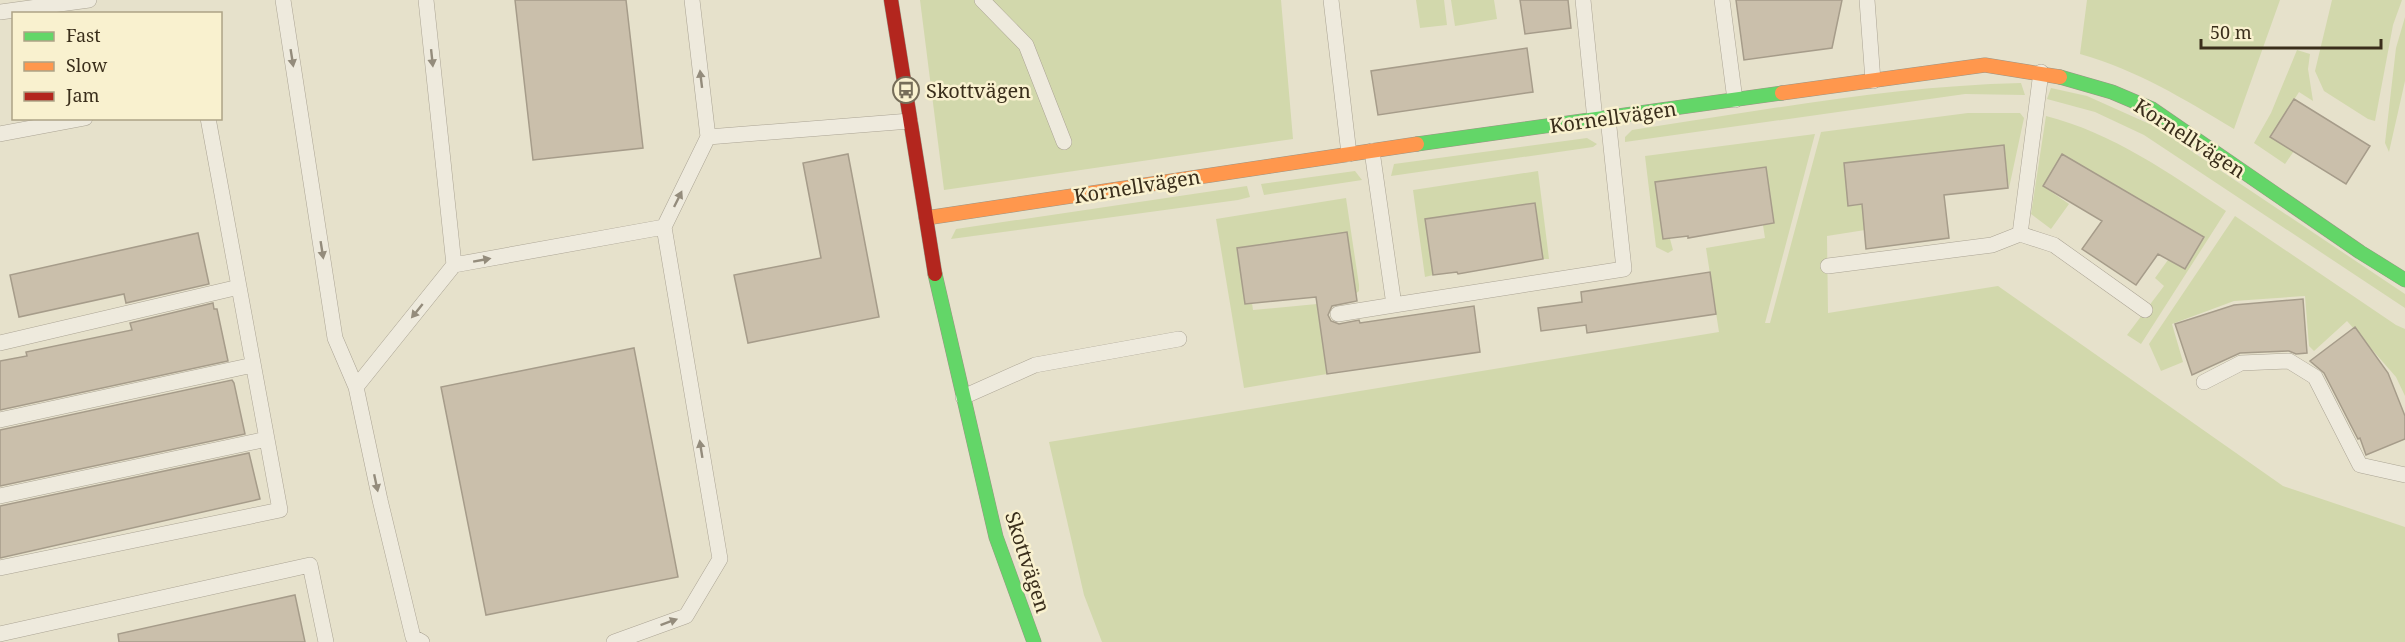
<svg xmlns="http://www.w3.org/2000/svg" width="2405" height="642" font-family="'Noto Serif',serif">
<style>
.green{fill:#d2d8ac}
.building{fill:#cabfab;stroke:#a69c8a;stroke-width:1.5}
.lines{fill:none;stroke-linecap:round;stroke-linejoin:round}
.lane-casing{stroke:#aba494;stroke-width:16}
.fast-casing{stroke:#9b9484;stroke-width:15}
.slow-casing{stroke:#9b9484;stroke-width:15}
.jam-casing{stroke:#9b9484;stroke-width:15}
.lane{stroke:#eeeadd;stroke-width:15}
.fast{stroke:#63d668;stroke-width:14}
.slow{stroke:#ff974d;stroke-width:14}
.jam{stroke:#b3261e;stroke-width:14}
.oneway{fill:#948c7c}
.labels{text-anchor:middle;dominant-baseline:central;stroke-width:5;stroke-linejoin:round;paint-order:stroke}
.poi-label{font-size:20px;fill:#3a2e1b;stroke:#f9f1cf;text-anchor:start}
.street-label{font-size:20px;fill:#3a2e1b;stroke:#f9f1cf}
</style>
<rect width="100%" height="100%" fill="#e6e1cb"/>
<path class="green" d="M 920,0 L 1281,0 L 1293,139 L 944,190 Z
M 1416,0 L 1444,0 L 1447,25 L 1420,28 Z
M 1451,0 L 1494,0 L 1497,19 L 1455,26 Z
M 2087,0 L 2280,0 L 2234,129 C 2182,98 2139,71 2080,54 Z
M 2332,0 L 2402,0 L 2393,25 L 2375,121 L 2368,119 L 2324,91 L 2315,71 Z
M 2405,17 L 2405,81 L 2389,152 L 2385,143 L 2396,48 Z
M 2297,50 L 2310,54 L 2308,69 L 2313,101 L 2299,92 L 2271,136 L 2294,151 L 2285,164 L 2254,143 L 2271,113 Z
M 2021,83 L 2025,95 L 1965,94 L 1625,142 L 1625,137 L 1632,130 C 1760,111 1890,86 2021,83 Z
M 2051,88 L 2087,96 L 2154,126 L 2405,294 L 2405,308 L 2144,135 L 2095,112 L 2047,99 Z
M 1968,113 L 2020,113 L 2024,118 L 2009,188 L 2004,146 L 1849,206 L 1891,201 L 1865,230 L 1827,236 L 1828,313 L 1998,286 L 2283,486 L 2405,527 L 2405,642 L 1102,642 L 1084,595 L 1049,442 L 1719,332 L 1706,248 L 1765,238 L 1763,225 L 1774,223 L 1766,167 L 1655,183 L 1673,250 L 1668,253 L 1656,247 L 1645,156 L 1815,134 L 1765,323 L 1770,323 L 1821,132 Z
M 2046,116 C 2113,133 2169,173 2226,211 L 2141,344 L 2127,335 L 2164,286 L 2155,278 L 2168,260 L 2185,269 L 2204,237 L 2062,154 L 2043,186 L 2069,204 L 2051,229 L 2031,214 Z
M 1587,138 L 1597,144 L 1593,147 L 1391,176 L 1394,164 Z
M 1355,171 L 1362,180 L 1264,195 L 1261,184 Z
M 1538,171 L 1549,259 L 1543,259 L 1535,203 L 1425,219 L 1433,275 L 1425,277 L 1413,190 Z
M 1247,186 L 1250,197 L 1238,200 L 951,239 L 956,229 Z
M 1346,198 L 1359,285 L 1359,291 L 1353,296 L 1347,232 L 1237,248 L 1245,304 L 1252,303 L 1253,310 L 1317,304 L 1327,374 L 1244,388 L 1216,219 Z
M 2235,216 L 2396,325 L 2405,329 L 2405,396 L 2396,377 L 2347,321 L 2314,351 L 2309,346 L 2305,296 L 2234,301 L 2172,324 L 2183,362 L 2161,371 L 2149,344 Z"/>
<path class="building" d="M 515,0 L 626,0 L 643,148 L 533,160 Z
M 1520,0 L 1568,0 L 1571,28 L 1525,34 Z
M 1736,0 L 1842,0 L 1832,48 L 1744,60 Z
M 1527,48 L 1533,92 L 1378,115 L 1371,71 Z
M 2294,99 L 2370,146 L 2346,184 L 2270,137 Z
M 2004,145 L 2008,188 L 1944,195 L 1949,238 L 1866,249 L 1862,204 L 1848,206 L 1844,163 Z
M 848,154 L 879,317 L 748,343 L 734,275 L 821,258 L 803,163 Z
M 2062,154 L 2204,237 L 2185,269 L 2158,254 L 2136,285 L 2082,249 L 2102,221 L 2043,186 Z
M 1766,167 L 1774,223 L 1688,238 L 1688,236 L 1663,239 L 1655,182 Z
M 1535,203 L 1543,259 L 1458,274 L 1457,272 L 1433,275 L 1425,219 Z
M 1347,232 L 1357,301 L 1332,306 L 1328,315 L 1331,321 L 1339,324 L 1359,320 L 1360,323 L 1474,306 L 1480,352 L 1327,374 L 1316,297 L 1245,304 L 1237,248 Z
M 198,233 L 209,284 L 126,303 L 124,294 L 19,317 L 10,275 Z
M 1710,272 L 1716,314 L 1587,333 L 1586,325 L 1541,331 L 1538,308 L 1582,302 L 1581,292 Z
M 2303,299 L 2307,353 L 2296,354 L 2289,351 L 2240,353 L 2192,375 L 2175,324 L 2234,305 Z
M 213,303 L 214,309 L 217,309 L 228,361 L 0,410 L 0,361 L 27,356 L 26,352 L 132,330 L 130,323 Z
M 2355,327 L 2388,373 L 2405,416 L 2405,439 L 2366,455 L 2360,438 L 2358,439 L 2324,373 L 2310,361 Z
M 634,348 L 678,577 L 486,615 L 441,387 Z
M 232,380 L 234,383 L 245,434 L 0,486 L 0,430 Z
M 249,453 L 260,499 L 0,558 L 0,506 Z
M 295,595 L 305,642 L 119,642 L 118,634 Z"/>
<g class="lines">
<defs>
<path id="lane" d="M 283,0 L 335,338 L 356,387
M 426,0 L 454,265 L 664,227 L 708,137 L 692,0
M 982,0 L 1026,45 L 1064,142
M 1331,0 L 1349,154
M 1583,0 L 1595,120
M 1722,0 L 1735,100
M 1867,0 L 1873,81
M 0,12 L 89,0
M 2041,72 L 2020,234 L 2054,245 L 2145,310
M 0,134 L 85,118
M 708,137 L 910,121
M 1372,151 L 1394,305 L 1624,269 L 1608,118
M 1828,266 L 1992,245 L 2020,234
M 1338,314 L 1394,305
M 0,343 L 239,287
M 2204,382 L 2241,363 L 2289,361 L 2315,377 L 2360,465 L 2405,475
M 963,397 L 1035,365 L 1179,339
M 0,420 L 253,365
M 0,496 L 267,439
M 0,568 L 280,510 L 208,118
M 0,634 L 310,565 L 326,642
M 422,642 L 413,637 L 380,500 L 356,387 L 454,265
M 614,642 L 686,616 L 720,559 L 664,227"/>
<path id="fast" d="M 2060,77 L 2112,92 L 2152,109 L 2360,252 L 2405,280
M 1417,144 L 1782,93
M 935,274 L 996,537 L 1034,642"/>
<path id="slow" d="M 1782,93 L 1985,65 L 2060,77
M 926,218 L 1417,144"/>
<path id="jam" d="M 891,0 L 935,274"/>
</defs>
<use href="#lane" class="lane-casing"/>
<use href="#fast" class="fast-casing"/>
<use href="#slow" class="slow-casing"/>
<use href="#jam" class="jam-casing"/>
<use href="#lane" class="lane"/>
<use href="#fast" class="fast"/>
<use href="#slow" class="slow"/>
<use href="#jam" class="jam"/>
</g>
<defs><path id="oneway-solid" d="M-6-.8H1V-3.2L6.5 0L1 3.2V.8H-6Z" transform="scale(1.5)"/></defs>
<g class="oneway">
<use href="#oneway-solid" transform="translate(292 58) rotate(81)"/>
<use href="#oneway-solid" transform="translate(432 58) rotate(84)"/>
<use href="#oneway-solid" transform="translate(701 79) rotate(-97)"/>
<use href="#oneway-solid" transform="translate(678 199) rotate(-64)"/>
<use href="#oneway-solid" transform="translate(322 250) rotate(81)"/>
<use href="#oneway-solid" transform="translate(482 260) rotate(-10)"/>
<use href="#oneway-solid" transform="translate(417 311) rotate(129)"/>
<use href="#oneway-solid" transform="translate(701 449) rotate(-99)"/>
<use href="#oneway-solid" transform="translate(376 483) rotate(78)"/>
<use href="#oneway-solid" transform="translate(669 622) rotate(-20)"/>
</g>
<defs>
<symbol id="bus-ring" viewBox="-11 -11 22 22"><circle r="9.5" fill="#f9f1cf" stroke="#766d59" stroke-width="1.5"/><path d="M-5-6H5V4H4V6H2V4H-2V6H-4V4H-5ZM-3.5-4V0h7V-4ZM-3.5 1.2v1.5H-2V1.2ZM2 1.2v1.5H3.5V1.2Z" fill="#766d59"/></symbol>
</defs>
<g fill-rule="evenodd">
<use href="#bus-ring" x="891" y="75" width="30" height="30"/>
</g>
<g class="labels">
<g class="poi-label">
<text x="926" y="90">Skottvägen</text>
</g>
<g class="street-label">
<text transform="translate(1613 117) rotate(-8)">Kornellvägen</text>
<text transform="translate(2190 138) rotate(33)">Kornellvägen</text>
<text transform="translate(1137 186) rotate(-9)">Kornellvägen</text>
<text transform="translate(1028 562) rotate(72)">Skottvägen</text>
</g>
</g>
<rect x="12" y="12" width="210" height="108" fill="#f9f1cf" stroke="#ada387" stroke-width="1.5"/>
<rect x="24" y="32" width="30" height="9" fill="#63d668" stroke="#ada387" stroke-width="1.5"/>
<text x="66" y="42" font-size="18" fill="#3a2e1b">Fast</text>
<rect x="24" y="62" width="30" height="9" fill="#ff974d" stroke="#ada387" stroke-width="1.5"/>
<text x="66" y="72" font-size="18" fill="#3a2e1b">Slow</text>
<rect x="24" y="92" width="30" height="9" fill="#b3261e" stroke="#ada387" stroke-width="1.5"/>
<text x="66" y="102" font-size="18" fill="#3a2e1b">Jam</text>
<path d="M2201 39v9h180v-9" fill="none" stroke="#3a2e1b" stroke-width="3"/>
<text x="2210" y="39" font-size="18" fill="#3a2e1b" stroke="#f9f1cf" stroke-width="4.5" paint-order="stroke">50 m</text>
</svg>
